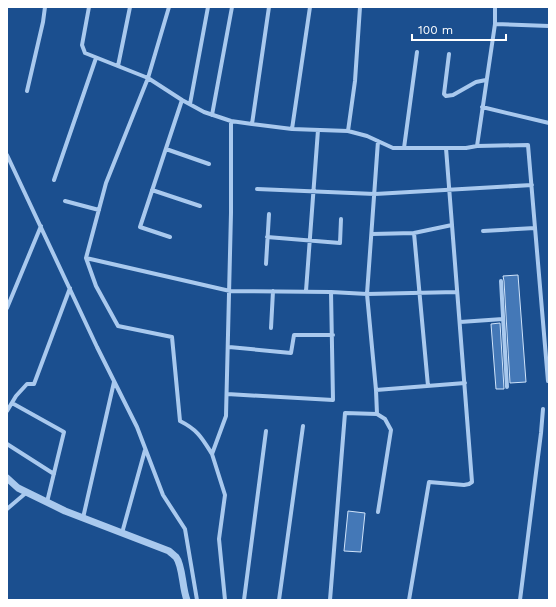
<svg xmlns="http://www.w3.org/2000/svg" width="556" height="607" font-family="'Work Sans',sans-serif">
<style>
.building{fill:#4478b7;stroke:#cfe3fa}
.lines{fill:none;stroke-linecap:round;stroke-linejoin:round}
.minor{stroke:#a9c9ee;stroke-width:4}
.tertiary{stroke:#a9c9ee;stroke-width:7}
</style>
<rect width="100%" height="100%" fill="#1b4f8f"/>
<path class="building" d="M 518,275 L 526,382 L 510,383 L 504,281 L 503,276 Z
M 500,323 L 504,389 L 496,389 L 491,324 Z
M 348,511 L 365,513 L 361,552 L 344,551 Z"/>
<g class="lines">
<path class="minor" d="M 89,7 L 82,45 L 85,53 L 148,78 L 106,183 L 86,258 L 230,291 L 331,292
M 169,7 L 148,78 L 182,100 L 204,112 L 231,121 L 252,124 L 269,7
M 495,24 L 549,26
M 449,54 L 444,94 L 446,96 L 453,95 L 476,82 L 486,80
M 118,66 L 130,7
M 27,91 L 43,22 L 45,7
M 190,104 L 208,7
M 482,107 L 549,123
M 212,115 L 232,7
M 252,124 L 292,129 L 348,131 L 367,136 L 393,148 L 466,148 L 477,146 L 495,24 L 495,7
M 292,129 L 310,7
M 348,131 L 355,81 L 360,7
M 477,146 L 528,145 L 548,381
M 404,148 L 417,52
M 166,149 L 209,164
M 7,155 L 97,347 L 137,427 L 163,495 L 185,529 L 197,600
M 54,180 L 96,58
M 257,189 L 375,194 L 532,185
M 152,190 L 200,206
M 65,201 L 99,210
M 483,231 L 535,228
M 372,234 L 414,233
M 170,237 L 140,227 L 182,100
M 267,237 L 340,243 L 341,219
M 86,258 L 96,286 L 118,326 L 172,337 L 180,421 C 198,430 202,438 212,454
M 266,264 L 269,214
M 501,281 L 507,387
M 306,291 L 318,130
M 7,308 L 41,226
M 460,322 L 503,319
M 271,328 L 273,291
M 229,347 L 291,353 L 294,335 L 333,335
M 428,386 L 414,233 L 452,225
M 376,390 L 465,383
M 227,394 L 333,400 L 331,292 L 367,294 L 457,292
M 12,403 L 64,432 L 47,502
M 7,411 L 16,396 L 27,384 L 34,384 L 70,288
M 377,414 L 385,419 L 391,430 L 378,512
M 7,444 L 54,474
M 7,509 L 27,492
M 83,518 L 114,382
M 122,533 L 145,450
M 225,600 L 219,539 L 225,495 L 212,454 L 226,416 L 231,213 L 231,121
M 244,600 L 266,431
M 279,600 L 303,426
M 330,600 L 345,413 L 377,414 L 376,390 L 367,294 L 378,141
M 409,600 L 429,482 L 464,485 L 469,484 L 472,482 L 446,148
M 520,600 L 541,433 L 543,409"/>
<path class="tertiary" d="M 7,478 L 18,488 L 65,511 L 169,551 C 171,553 174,555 176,557 C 183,566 182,588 187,600"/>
</g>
<rect width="556" height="607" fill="none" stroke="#ffffff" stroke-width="16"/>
<path d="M412 34v6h94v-6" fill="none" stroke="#ffffff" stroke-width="2"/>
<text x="418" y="34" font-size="12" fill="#ffffff" stroke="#1b4f8f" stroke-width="3" paint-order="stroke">100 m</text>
</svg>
